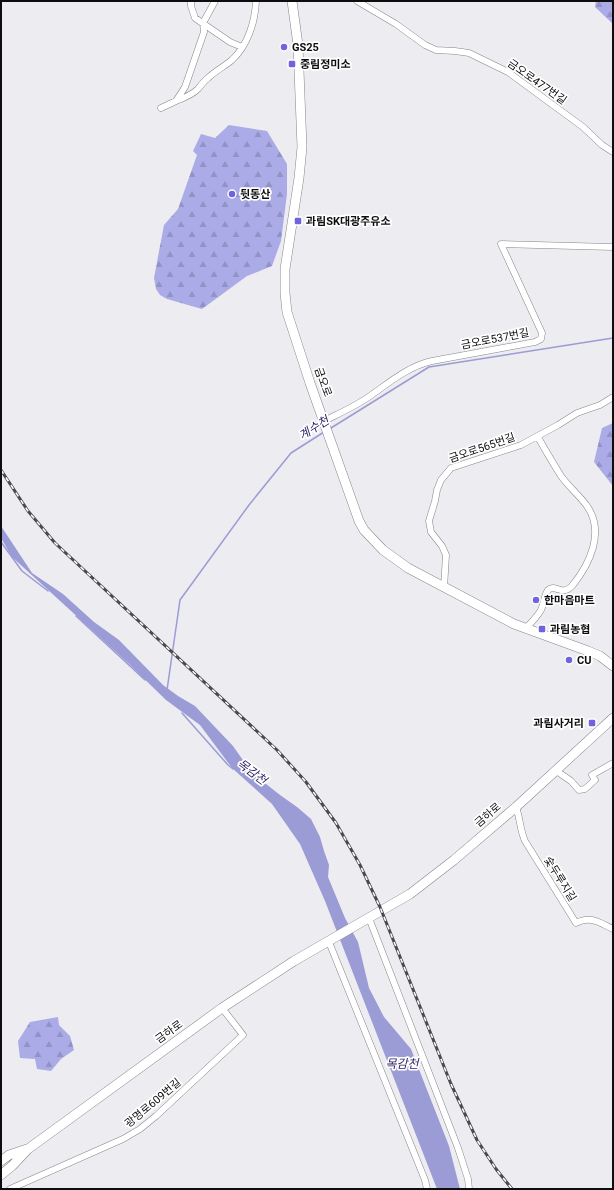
<svg xmlns="http://www.w3.org/2000/svg" width="614" height="1190" font-family="Roboto,'Noto Sans KR',sans-serif">
<style>
.forest{fill:url(#forest-firs)}
.water{fill:#9b9bd6}
.lines{fill:none;stroke-linecap:round;stroke-linejoin:round}
.stream{stroke:#9b9bd6;stroke-width:1.5}
.street-casing{stroke:#86868a;stroke-width:7}
.secondary-casing{stroke:#86868a;stroke-width:10}
.street{stroke:#fff;stroke-width:6}
.secondary{stroke:#fff;stroke-width:9}
.rail-casing{stroke:#4a4a4d;stroke-width:3}
.rail{stroke:#fff;stroke-width:1.5;stroke-dasharray:4.5;stroke-linecap:butt}
.poi-dot{fill:#7063de;stroke:#fff;stroke-width:1.5}
.labels{text-anchor:middle;dominant-baseline:central;stroke-width:3.5;stroke-linejoin:round;paint-order:stroke}
.poi-label{font-size:11px;font-weight:bold;fill:#0d0d0f;stroke:#fff;text-anchor:start}
.street-label{font-size:11px;fill:#0d0d0f;stroke:#fff}
.water-label{font-size:12px;font-style:italic;fill:#271c60;stroke:#fff}
</style>
<defs>
<pattern id="forest-firs" width="22" height="20" patternUnits="userSpaceOnUse"><rect width="22" height="20" fill="#aaabe7"/><path d="M5 1l3.5 6h-7zM16 11l3.5 6h-7z" fill="#9192c5"/></pattern>
</defs>
<rect width="100%" height="100%" fill="#ececf1"/>
<path class="forest" d="M 596,1 L 613,1 L 613,24 L 595,7 Z
M 229,125 L 267,131 L 287,164 L 287,194 L 281,241 L 272,266 L 247,276 L 202,309 L 167,299 L 160,295 L 156,289 L 154,278 L 164,225 L 178,209 L 197,155 L 193,151 L 201,134 L 215,138 Z
M 613,423 L 613,486 L 594,462 L 602,428 Z
M 58,1017 L 59,1025 L 70,1036 L 74,1050 L 61,1059 L 51,1071 L 37,1069 L 35,1059 L 20,1058 L 18,1041 L 30,1022 Z"/>
<path class="water" d="M 1,526 L 32,573 L 63,594 L 94,622 L 119,640 L 163,685 L 178,696 L 195,706 L 233,746 L 252,773 L 280,795 L 297,807 L 311,819 L 320,837 L 324,851 L 329,865 L 328,877 L 345,918 L 358,942 L 369,988 L 384,1017 L 411,1049 L 449,1146 L 460,1189 L 437,1189 L 325,901 L 300,844 L 272,804 L 232,768 L 200,725 L 166,700 L 128,663 L 12,557 L 1,538 Z"/>
<g class="lines">
<path class="stream" d="M 331,428 L 429,367 L 613,338
M 1,542 L 22,571 L 48,591
M 76,616 L 145,680
M 167,690 L 180,600 L 249,505 L 291,453 L 324,432
M 182,713 L 228,765 L 233,769"/>
<defs>
<path id="street" d="M 191,1 L 191,6 L 195,18 L 230,42 L 242,47
M 357,1 L 396,24 L 425,45 L 436,50 L 455,51 L 469,53 L 508,72 L 583,127 L 602,145 L 613,152
M 176,101 C 184,98 192,95 198,89 C 201,85 204,81 208,78 C 215,71 225,66 232,60 C 248,45 255,22 256,1
M 161,108 L 176,101 L 185,87 L 204,32 L 203,23 L 215,1
M 324,421 C 340,413 356,406 370,396 C 390,382 409,366 432,361 L 535,342 L 541,339 L 542,333 L 501,244 L 613,247
M 444,588 L 446,555 L 442,546 L 431,532 L 429,521 L 435,501 L 437,490 L 441,480 L 451,468 L 521,445 L 558,425 L 577,413 L 600,405 L 613,397
M 525,629 C 531,623 537,617 541,610 C 544,604 544,596 548,590 C 555,583 562,597 572,586 C 590,564 605,532 587,506 C 579,495 569,487 561,476 C 553,463 545,450 538,437
M 555,770 L 571,781 L 579,790 L 585,789 L 595,780 L 592,775 L 613,763
M 516,807 C 520,818 520,830 525,841 L 576,923 C 590,915 600,923 613,929
M 369,918 L 458,1148 L 468,1179 L 469,1189
M 329,942 L 425,1180 L 427,1189
M 10,1189 L 123,1139 L 140,1129 L 156,1116 L 243,1035 L 222,1008"/>
<path id="secondary" d="M 292,1 L 298,45 L 302,147 L 299,178 L 285,269 L 285,293 L 287,312 L 310,383 L 359,521 L 364,530 L 383,550 L 408,568 L 514,624 L 588,651 L 600,656 L 613,666
M 1,1161 L 9,1155 L 27,1149
M 1,1175 L 12,1166 L 28,1149 L 222,1008 L 294,961 L 410,894 L 454,860 L 516,807 L 613,718"/>
</defs>
<use href="#street" class="street-casing"/>
<use href="#secondary" class="secondary-casing"/>
<use href="#street" class="street"/>
<use href="#secondary" class="secondary"/>
<defs>
<path id="rail" d="M 1,470 L 28,511 L 55,543 L 277,750 L 306,782 L 336,823 L 360,865 L 380,907 L 451,1084 L 477,1140 L 496,1169 L 512,1189"/>
</defs>
<use href="#rail" class="rail-casing"/>
<use href="#rail" class="rail"/>
</g>
<g class="poi-dot">
<circle cx="284" cy="47" r="4"/>
<rect x="288" y="60" width="8" height="8" rx="2"/>
<circle cx="232" cy="194" r="4"/>
<rect x="294" y="217" width="8" height="8" rx="2"/>
<circle cx="536" cy="600" r="4"/>
<rect x="538" y="625" width="8" height="8" rx="2"/>
<circle cx="569" cy="660" r="4"/>
<rect x="588" y="719" width="8" height="8" rx="2"/>
</g>
<g class="labels">
<g class="poi-label">
<text x="292" y="47">GS25</text>
<text x="300" y="64">중림정미소</text>
<text x="240" y="194">뒷동산</text>
<text x="306" y="221">과림SK대광주유소</text>
<text x="544" y="600">한마음마트</text>
<text x="550" y="629">과림농협</text>
<text x="577" y="660">CU</text>
<text x="584" y="723" text-anchor="end">과림사거리</text>
</g>
<g class="street-label">
<text transform="translate(537 82) rotate(35)">금오로477번길</text>
<text transform="translate(495 339) rotate(-11)">금오로537번길</text>
<text transform="translate(323 382) rotate(70)">금오로</text>
<text transform="translate(482 448) rotate(-19)">금오로565번길</text>
<text transform="translate(488 815) rotate(-41)">금하로</text>
<text transform="translate(560 879) rotate(58)">숯두루지길</text>
<text transform="translate(169 1032) rotate(-36)">금하로</text>
<text transform="translate(153 1103) rotate(-40)">광명로609번길</text>
</g>
<g class="water-label">
<text transform="translate(314 428) rotate(-32)">계수천</text>
<text transform="translate(252 772) rotate(37)">목감천</text>
<text x="402" y="1064">목감천</text>
</g>
</g>
<rect width="614" height="1190" fill="none" stroke="#0d0d0f" stroke-width="4"/>
</svg>
